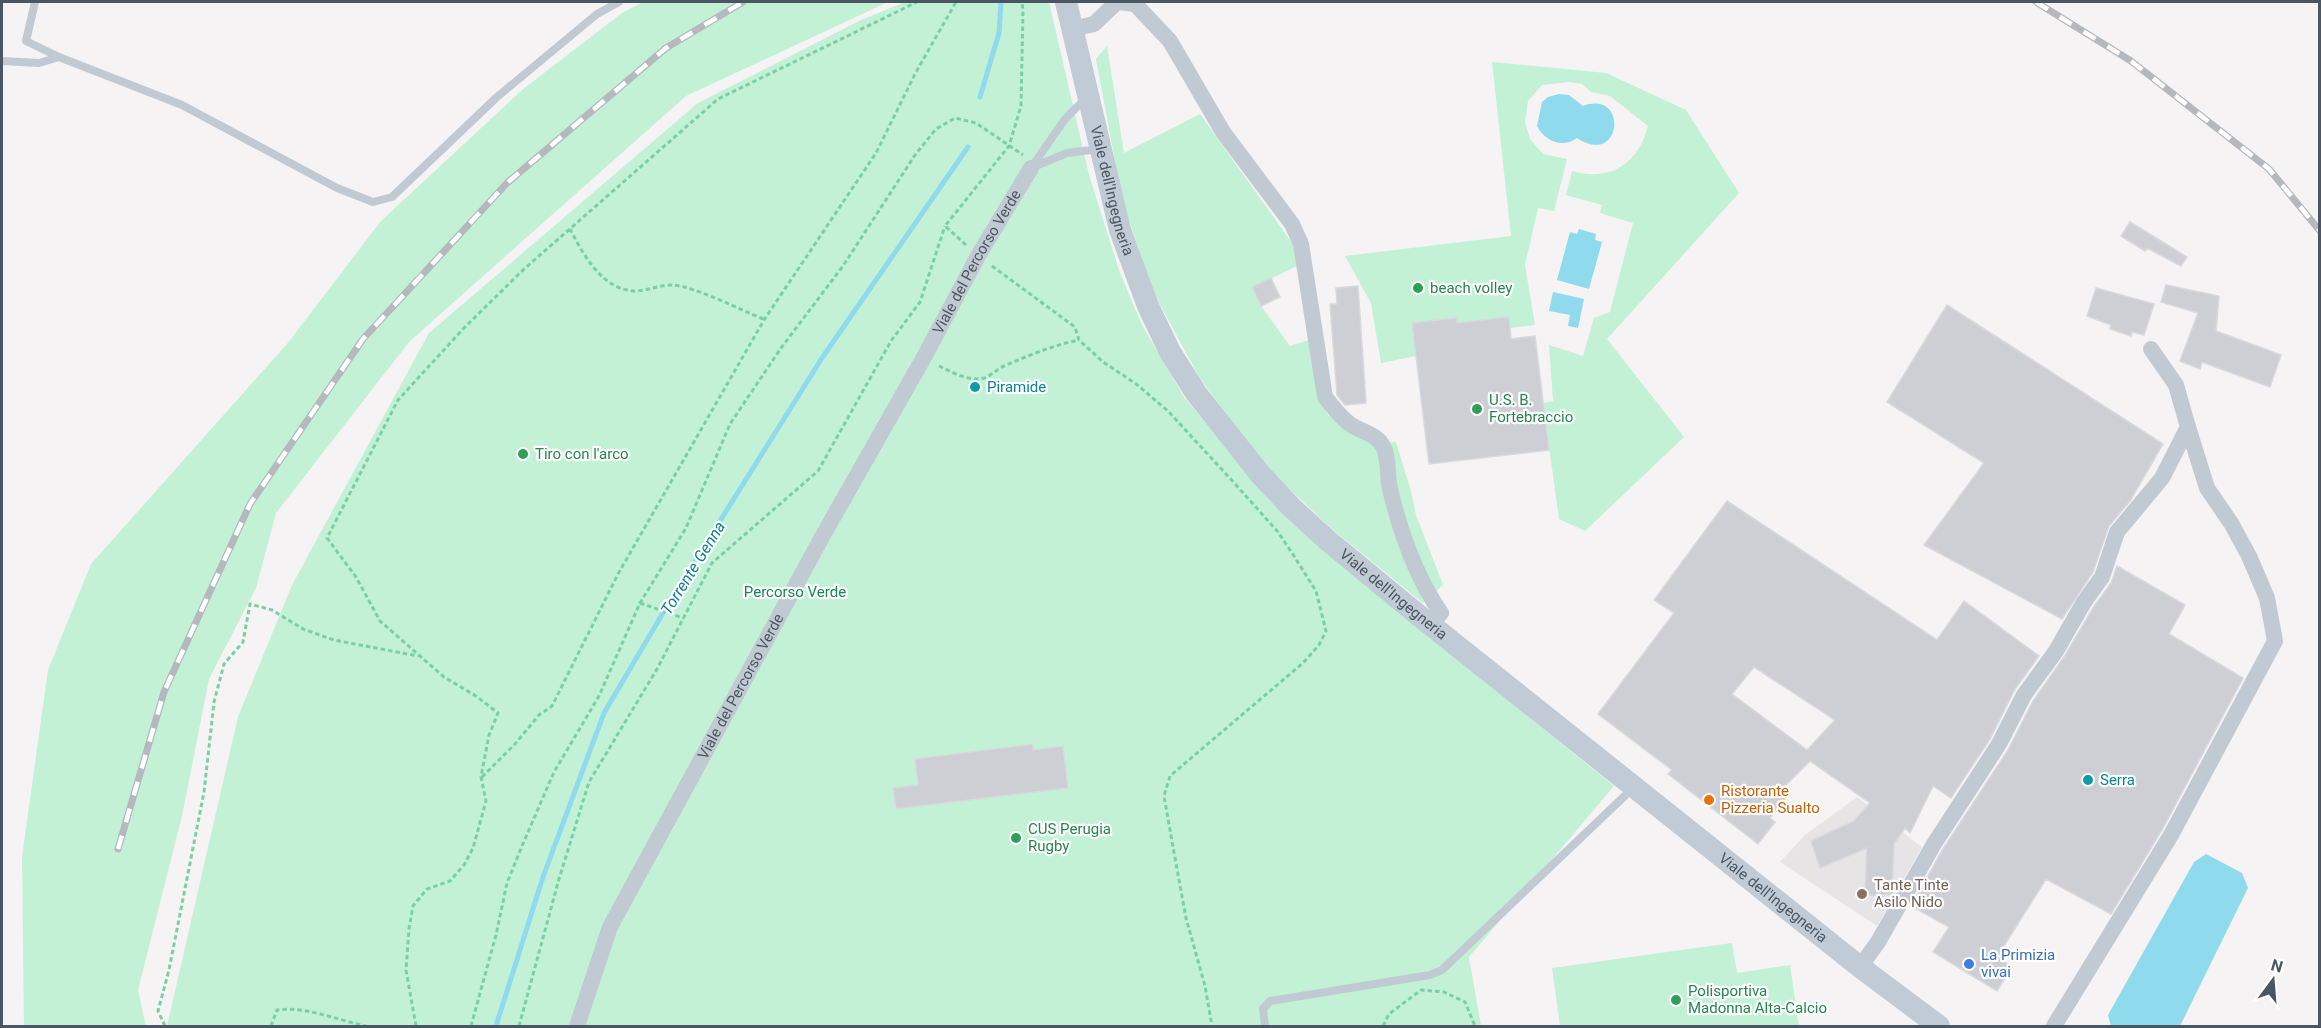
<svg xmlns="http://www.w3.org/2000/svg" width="2321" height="1028" font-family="Roboto,sans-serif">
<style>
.education{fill:#e6e4e5}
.green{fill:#c3f1d5}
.water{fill:#90daee}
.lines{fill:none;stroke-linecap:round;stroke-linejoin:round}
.stream{stroke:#90daee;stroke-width:5}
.building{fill:#cdcfd5;stroke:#d7d9de;stroke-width:1.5;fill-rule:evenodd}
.path{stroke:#7ad0a6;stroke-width:3;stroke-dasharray:4.5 3;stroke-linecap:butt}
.lane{stroke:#c1cad2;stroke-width:8}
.street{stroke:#c1cad2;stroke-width:16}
.secondary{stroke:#c1cbd6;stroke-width:22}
.rail-casing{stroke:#b5b8bd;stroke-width:7}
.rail{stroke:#fff;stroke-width:4.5;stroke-dasharray:14;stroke-linecap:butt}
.leisure-dot{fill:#2e9e5b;stroke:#fff;stroke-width:2}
.culture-dot{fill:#0f9aa8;stroke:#fff;stroke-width:2}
.food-dot{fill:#e8710a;stroke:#fff;stroke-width:2}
.education-dot{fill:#8d6e63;stroke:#fff;stroke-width:2}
.shop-dot{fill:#3f7fe0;stroke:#fff;stroke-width:2}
.labels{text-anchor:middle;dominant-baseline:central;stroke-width:4.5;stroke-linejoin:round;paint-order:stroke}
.street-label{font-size:15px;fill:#4a5661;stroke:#fff}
.leisure-label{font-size:15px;fill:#27864d;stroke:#fff;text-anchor:start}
.culture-label{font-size:15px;fill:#0d838f;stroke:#fff;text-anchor:start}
.park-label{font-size:15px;fill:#17864f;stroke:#fff}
.food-label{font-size:15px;fill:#c56008;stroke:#fff;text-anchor:start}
.education-label{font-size:15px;fill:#785e54;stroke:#fff;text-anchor:start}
.shop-label{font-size:15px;fill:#366cbe;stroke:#fff;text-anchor:start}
.water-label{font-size:16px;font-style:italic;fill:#0c7c9b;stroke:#fff}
</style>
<rect width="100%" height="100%" fill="#f5f3f3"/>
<path class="education" d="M 1857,797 L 1922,847 L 1877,926 L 1780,862 L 1805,835 Z"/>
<path class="green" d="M 643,2 L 888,2 L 686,96 L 409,342 L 276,513 L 256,588 L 209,679 L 182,816 L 138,990 L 146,1026 L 24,1026 L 22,857 L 48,670 L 91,564 L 287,344 L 381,221 L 522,90 L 622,13 Z
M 905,2 L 1049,2 L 1089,175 L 1120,273 L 1142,325 L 1184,397 L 1271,502 L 1365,585 L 1614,786 L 1469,957 L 1481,1026 L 167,1026 L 238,717 L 292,585 L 429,333 L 698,103 L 861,20 Z
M 1107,46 L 1124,153 L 1200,114 L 1297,250 L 1297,266 L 1253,287 L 1261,306 L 1290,346 L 1309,340 L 1319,396 L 1328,415 L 1373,445 L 1396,442 L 1411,491 L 1416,515 L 1443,585 L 1423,603 L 1332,529 L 1264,465 L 1199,377 L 1156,297 L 1123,204 L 1096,59 Z
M 1492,62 L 1606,73 L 1686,110 L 1739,193 L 1607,339 L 1684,437 L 1585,531 L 1559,519 L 1543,403 L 1553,401 L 1549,345 L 1583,356 L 1594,318 L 1610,312 L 1633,223 L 1600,213 L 1602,205 L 1566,195 L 1572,171 C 1610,182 1638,164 1648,126 L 1610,96 L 1591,92 L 1582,84 L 1569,82 L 1542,85 L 1528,101 L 1525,122 L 1530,139 L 1543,154 L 1567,159 L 1554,211 L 1538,208 L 1525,265 L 1535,325 L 1510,328 L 1509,318 L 1457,323 L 1456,318 L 1412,324 L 1416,356 L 1381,363 L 1371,303 L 1345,256 L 1511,236 Z
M 1732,943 L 1737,973 L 1790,965 L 1799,1026 L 1560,1026 L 1552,968 Z"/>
<path class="water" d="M 1559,94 L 1569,95 L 1583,106 C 1629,89 1622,168 1577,138 C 1562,149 1545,141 1537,126 L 1542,102 L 1548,97 Z
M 1579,229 L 1596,234 L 1595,240 L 1602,242 L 1589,289 L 1557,280 L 1570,232 L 1577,234 Z
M 1553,292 L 1584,299 L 1578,328 L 1568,326 L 1570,315 L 1549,311 Z
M 2206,854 L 2242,873 L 2248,888 L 2180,1026 L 2111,1026 L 2108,1015 L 2194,862 Z"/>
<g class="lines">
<path class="stream" d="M 980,97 L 999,33 L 1001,2
M 496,1026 L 543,877 L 604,713 L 673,596 L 822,358 L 968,147"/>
</g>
<path class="building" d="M 2130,222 L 2187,257 L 2181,266 L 2147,248 L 2145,251 L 2121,236 Z
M 1271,278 L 1280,297 L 1261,306 L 1252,287 Z
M 2166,285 L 2219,296 L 2216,331 L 2281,355 L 2270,387 L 2202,362 L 2200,369 L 2180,361 L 2198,313 L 2161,302 Z
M 1358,286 L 1366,403 L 1345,405 L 1337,395 L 1330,304 L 1337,304 L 1336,288 Z
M 2096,288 L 2154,304 L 2144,335 L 2132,332 L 2131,336 L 2110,329 L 2111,325 L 2087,316 Z
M 1947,305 L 2163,444 L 2130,501 L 2109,526 L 2093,572 L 2062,619 L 1924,545 L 1984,463 L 1887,402 Z
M 1509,317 L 1511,339 L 1535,336 L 1549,450 L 1429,464 L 1412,323 L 1456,318 L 1457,323 Z
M 1727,501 L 1937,640 L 1964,601 L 2039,656 L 2015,689 L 1990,739 L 1951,798 L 1933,786 L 1910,833 L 1905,828 L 1894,844 L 1892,894 L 1865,896 L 1867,848 L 1820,868 L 1811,841 L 1854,821 L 1870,803 L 1810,761 L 1781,790 L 1788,795 L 1770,818 L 1775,822 L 1758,844 L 1668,774 L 1672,770 L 1598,714 L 1674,613 L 1654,600 ZM 1754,667 L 1835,720 L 1807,750 L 1732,694 Z
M 2117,566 L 2185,605 L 2169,634 L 2243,678 L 2162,830 L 2111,914 L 2046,879 L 1997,957 L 2012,967 L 1997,991 L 1933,952 L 1949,927 L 1911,906 L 1943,849 L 2008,750 L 2033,701 L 2064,657 L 2093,608 L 2111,583 Z
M 1033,744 L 1033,750 L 1063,746 L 1068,788 L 896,809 L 893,788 L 918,785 L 915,759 Z"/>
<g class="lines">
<path class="path" d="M 570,229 C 583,254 602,290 635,291 C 647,291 659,285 672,285 C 694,286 741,310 763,319
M 966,245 L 945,226 L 1009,146 L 1021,106 L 1023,10 L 1022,2
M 992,266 L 1075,327 L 1079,340 L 1103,362 L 1135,383 L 1168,411 L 1237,486 L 1278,532 L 1294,556 L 1316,591 L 1326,631 L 1319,645 L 1303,663 L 1170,776 L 1164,796 L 1173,847 L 1186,918 L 1205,986 L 1212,1026
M 939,366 C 952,372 968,382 984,378 C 991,376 997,369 1004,366 C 1028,356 1053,345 1079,340
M 640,603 L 683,618
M 482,777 L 515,744 L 539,715 L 552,706 L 618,574 L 764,320 L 876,153 L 916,72 L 956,2
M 165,1026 L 158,1011 L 169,970 L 204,792 L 214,702 L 224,664 L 243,642 L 250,604 L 272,610 L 303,629 L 334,640 L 418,656
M 271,1026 L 277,1010 C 306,1006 337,1020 366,1026
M 416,1026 L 406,970 L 409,929 L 413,906 L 427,889 L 450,881 L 464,865 L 473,848 L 486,801 L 481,777 L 489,735 L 498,713 L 476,696 L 444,677 L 380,621 L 356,577 L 327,538 L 398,400 L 464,328 L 523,270 L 718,99 L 917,2
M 471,1026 L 496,935 L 507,883 L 522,846 L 554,772 L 599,696 L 640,603 L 686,528 L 730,424 L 781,348 L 843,266 L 915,155 L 936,129 L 955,118 L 976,123 L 1023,155
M 519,1026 L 559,879 L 589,782 L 657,669 L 712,563 L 818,471 L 891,341 L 920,302 L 945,226
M 1383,1026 L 1389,1014 L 1421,990 L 1444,992 L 1465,1002 L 1475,1026"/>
<path class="lane" d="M 35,2 L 26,41 L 59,57 L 182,105 L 337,188 L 373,202 L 392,197 L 497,97 L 597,14 L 619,2
M 2,61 L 39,63 L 59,57
M 1031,168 L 1065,119 L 1086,98
M 1031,168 L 1067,153 L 1099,149
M 1265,1026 L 1263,1009 L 1270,1001 L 1430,975 L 1442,970 L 1633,788"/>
<g class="street">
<path d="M 1119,2 L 1135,4 L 1170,41 L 1223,132 L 1292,224 L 1301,244 L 1325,397 C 1333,407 1340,417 1350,424 C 1361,432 1378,434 1384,448 C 1389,460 1387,476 1390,489 C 1400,531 1416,577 1441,613 L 1431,625"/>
<path d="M 1072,29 L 1094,24 L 1117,2"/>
<path d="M 1860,967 L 1878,942 L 1934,844 L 1999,744 L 2024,695 L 2056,651 L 2084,602 L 2102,577 L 2117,532 L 2162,478 L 2188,427 L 2176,385 L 2151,349"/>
<path id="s1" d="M 577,1026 L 610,927 L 822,537 L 923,359 L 978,256 L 1031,168"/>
<path d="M 2054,1026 L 2171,835 L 2275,641 L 2267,598 L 2249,556 L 2231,523 L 2207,488 L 2188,427"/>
</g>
<path class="secondary" id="s2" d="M 1066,2 L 1120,230 L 1148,306 L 1170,352 L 1196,393 L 1260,474 L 1291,507 L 1326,539 L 1417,614 L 1860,967 L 1939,1026"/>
<defs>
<path id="rail" d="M 2036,2 L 2131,61 L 2269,169 L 2320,231
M 118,849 L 164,692 L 250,504 L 363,339 L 507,183 L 666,48 L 743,2"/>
</defs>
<use href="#rail" class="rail-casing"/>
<use href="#rail" class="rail"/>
</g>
<g class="leisure-dot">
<circle cx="1418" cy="288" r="6"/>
<circle cx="1477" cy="409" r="6"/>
<circle cx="523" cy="454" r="6"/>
<circle cx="1016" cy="838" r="6"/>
<circle cx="1676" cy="1000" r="6"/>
</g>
<g class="culture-dot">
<circle cx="975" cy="387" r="6"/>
<circle cx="2088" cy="780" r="6"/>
</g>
<circle class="food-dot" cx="1709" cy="800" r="6"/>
<circle class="education-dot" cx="1862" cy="894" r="6"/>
<circle class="shop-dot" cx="1969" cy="964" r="6"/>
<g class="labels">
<g class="street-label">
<text stroke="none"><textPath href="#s2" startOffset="194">Viale dell'Ingegneria</textPath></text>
<text stroke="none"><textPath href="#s1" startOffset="864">Viale del Percorso Verde</textPath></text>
<text stroke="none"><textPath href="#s2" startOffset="698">Viale dell'Ingegneria</textPath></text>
<text stroke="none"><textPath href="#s1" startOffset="378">Viale del Percorso Verde</textPath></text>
<text stroke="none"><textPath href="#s2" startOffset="1184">Viale dell'Ingegneria</textPath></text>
</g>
<g class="leisure-label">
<text x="1430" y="288">beach volley</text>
<text x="1489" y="400">U.S. B.<tspan x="1489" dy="17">Fortebraccio</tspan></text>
<text x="535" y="454">Tiro con l'arco</text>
<text x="1028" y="829">CUS Perugia<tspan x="1028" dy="17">Rugby</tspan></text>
<text x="1688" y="991">Polisportiva<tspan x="1688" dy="17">Madonna Alta-Calcio</tspan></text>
</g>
<g class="culture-label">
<text x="987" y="387">Piramide</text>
<text x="2100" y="780">Serra</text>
</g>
<g class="park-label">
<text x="795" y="592">Percorso Verde</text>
</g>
<g class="food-label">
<text x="1721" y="791">Ristorante<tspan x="1721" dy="17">Pizzeria Sualto</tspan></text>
</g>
<g class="education-label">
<text x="1874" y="885">Tante Tinte<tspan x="1874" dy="17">Asilo Nido</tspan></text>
</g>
<g class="shop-label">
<text x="1981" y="955">La Primizia<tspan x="1981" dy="17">vivai</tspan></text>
</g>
<g class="water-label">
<text transform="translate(693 568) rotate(-58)">Torrente Genna</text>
</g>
</g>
<rect width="2321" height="1028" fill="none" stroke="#4a5661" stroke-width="6"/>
<g transform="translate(2273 980) rotate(16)" stroke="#ffffff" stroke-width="4.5" paint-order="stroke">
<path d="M0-4.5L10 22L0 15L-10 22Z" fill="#4a5661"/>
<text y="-9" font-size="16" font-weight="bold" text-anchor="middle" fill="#4a5661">N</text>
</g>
</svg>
